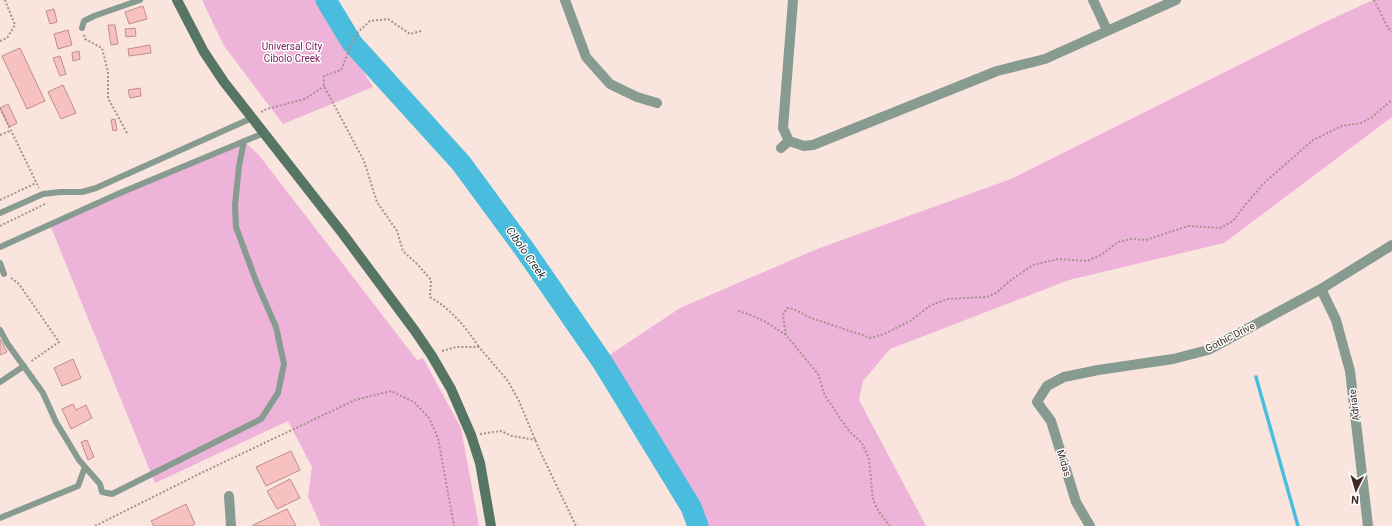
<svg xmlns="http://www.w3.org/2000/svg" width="1392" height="526" font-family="Roboto,sans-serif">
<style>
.green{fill:#eeb3d8}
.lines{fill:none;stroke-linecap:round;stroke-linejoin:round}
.stream{stroke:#4abcdd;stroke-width:3.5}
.river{stroke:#4abcdd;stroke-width:21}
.building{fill:#f7c1bf;stroke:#c08d8c}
.path{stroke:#a6928b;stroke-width:2;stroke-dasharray:2 2;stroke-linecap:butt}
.service{stroke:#879b90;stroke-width:6}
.minor{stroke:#879b90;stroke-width:10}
.secondary{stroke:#577565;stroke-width:10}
.labels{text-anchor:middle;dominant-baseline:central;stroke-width:3;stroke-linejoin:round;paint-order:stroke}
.park-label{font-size:10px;fill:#7c2363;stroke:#fff}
.street-label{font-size:10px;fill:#3e2b24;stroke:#fff}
.water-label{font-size:11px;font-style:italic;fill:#1a2e34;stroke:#fff}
</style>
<rect width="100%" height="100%" fill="#fae5de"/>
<path class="green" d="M 202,0 L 319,0 L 373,87 L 283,124 L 224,46 Z
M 1373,0 L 1392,0 L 1392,117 L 1224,243 L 1069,280 L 890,349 L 863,381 L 859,400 L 926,526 L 703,526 L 689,492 L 630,394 L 602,360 L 680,308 L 817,249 L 1011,179 L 1323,23 Z
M 244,141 L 258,154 L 417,360 L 423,358 L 461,428 L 479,526 L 321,526 L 308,497 L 312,467 L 288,421 L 155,483 L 50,225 Z"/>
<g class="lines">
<path class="stream" d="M 1256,377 L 1298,526"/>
<path class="river" d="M 326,0 L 352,43 L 461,163 L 525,250 L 603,363 L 691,507 L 698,526"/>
</g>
<path class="building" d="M 143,6 L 147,19 L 129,24 L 125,12 Z
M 54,9 L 57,22 L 50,24 L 46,11 Z
M 108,25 L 115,25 L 118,44 L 111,45 Z
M 135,28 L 136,36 L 126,37 L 125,29 Z
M 68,30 L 72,45 L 58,49 L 54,34 Z
M 150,45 L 151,53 L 129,56 L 128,49 Z
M 20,48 L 45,101 L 27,109 L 2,56 Z
M 79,51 L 80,59 L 73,61 L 72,53 Z
M 60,56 L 66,74 L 60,76 L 53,58 Z
M 63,85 L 76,113 L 61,119 L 48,92 Z
M 140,88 L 141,96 L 130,98 L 128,90 Z
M 8,104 L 17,123 L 9,127 L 0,108 Z
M 115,119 L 117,130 L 113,131 L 111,120 Z
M 0,339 L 7,352 L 0,355 Z
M 73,359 L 81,378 L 62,386 L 54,368 Z
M 73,404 L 76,410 L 86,405 L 92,418 L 71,429 L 62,409 Z
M 87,440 L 94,457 L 88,460 L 81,442 Z
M 291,451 L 300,470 L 266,486 L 256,467 Z
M 290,479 L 300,498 L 277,509 L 267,491 Z
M 186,504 L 195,524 L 191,526 L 154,526 L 151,521 Z
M 287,509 L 296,526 L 253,526 L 253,525 Z"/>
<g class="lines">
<path class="path" d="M 1374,0 L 1388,28 L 1392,32
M 421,31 L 410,34 L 388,19 L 370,21 L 356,34 L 355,39 L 352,43 L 341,70 L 324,76 L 324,86 L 364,161 L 377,202 L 397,231 L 403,251 L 418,265 L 431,280 L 430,297 C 453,311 464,325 479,347
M 84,35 L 85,39 L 102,48 L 108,72 L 108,98 L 128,135
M 0,41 L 7,38 L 15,25 L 5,0
M 0,108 L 39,188
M 261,112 L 267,109 L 305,99 L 324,86
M 0,135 L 10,131
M 0,200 L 36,183
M 0,226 L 47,203
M 11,278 L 19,284 L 59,342 L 30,362
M 738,311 L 748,314 L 764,321 L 786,335 L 818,374 L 825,396 L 849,431 L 862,443 L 869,459 L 873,500 L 879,512 L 890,526
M 786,335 L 783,315 L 787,308 L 793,309 L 811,318 L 871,338 L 884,334 L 910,321 L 931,305 L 948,299 L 987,297 L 996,293 L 1011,280 L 1033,265 L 1058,259 L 1087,261 L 1101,255 L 1118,242 L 1131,239 L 1146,240 L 1188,226 L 1220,228 L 1233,221 L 1246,204 L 1264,183 L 1313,140 L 1342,126 L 1361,123 L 1371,118 L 1392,100
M 442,351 L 456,347 L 479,347 L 508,381 L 519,401 L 539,449 L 576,526
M 480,434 L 501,431 L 512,436 L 536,440
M 95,526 L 199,474 L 355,400 L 391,391 L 414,402 L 429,418 L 438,438 L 454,526"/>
<path class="service" d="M 82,28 L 84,21 L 94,16 L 140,0
M 0,213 L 43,194 L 60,192 L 82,192 L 96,188 L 252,118
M 0,247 L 120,193 L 264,133
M 0,263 L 4,274
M 0,330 L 7,343 L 43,393 L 56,422 L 79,460 L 100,484 L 102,492 L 112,494 L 261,419 L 278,393 L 284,364 L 276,327 L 256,281 L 236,227 L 235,205 L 239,166 L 244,141
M 0,382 L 24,366
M 0,518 L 78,486 L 85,467"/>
<path class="minor" d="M 565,0 L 586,57 L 610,84 L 637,97 L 657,103
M 793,0 L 783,128 L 789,141 L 804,146 L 813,145 L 997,71 L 1045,59 L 1176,0
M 1093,0 L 1107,30
M 781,148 L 789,141
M 1321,289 L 1336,320 L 1350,371 L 1368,526
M 229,496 L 231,526
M 1090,526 L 1076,502 L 1051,421 L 1037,402 L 1047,386 L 1064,377 L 1098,370 L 1173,359 L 1208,350 L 1321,289 L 1392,245"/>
<path class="secondary" d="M 177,0 L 204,52 L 224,82 L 343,234 L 415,331 L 432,356 L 451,389 L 471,435 L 480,463 L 491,526"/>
</g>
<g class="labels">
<g class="park-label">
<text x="292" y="46">Universal City<tspan x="292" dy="12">Cibolo Creek</tspan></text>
</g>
<g class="street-label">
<text transform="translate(1230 337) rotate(-27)">Gothic Drive</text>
<text transform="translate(1354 405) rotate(-97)">Adriate</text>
<text transform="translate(1064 463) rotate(73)">Midas</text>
</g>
<g class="water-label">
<text transform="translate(526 253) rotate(55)">Cibolo Creek</text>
</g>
</g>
<g transform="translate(1356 490) rotate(185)" stroke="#ffffff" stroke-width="3" paint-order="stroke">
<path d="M0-3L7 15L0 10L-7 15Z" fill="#3e2b24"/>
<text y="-6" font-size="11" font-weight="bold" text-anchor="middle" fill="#3e2b24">N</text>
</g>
</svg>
